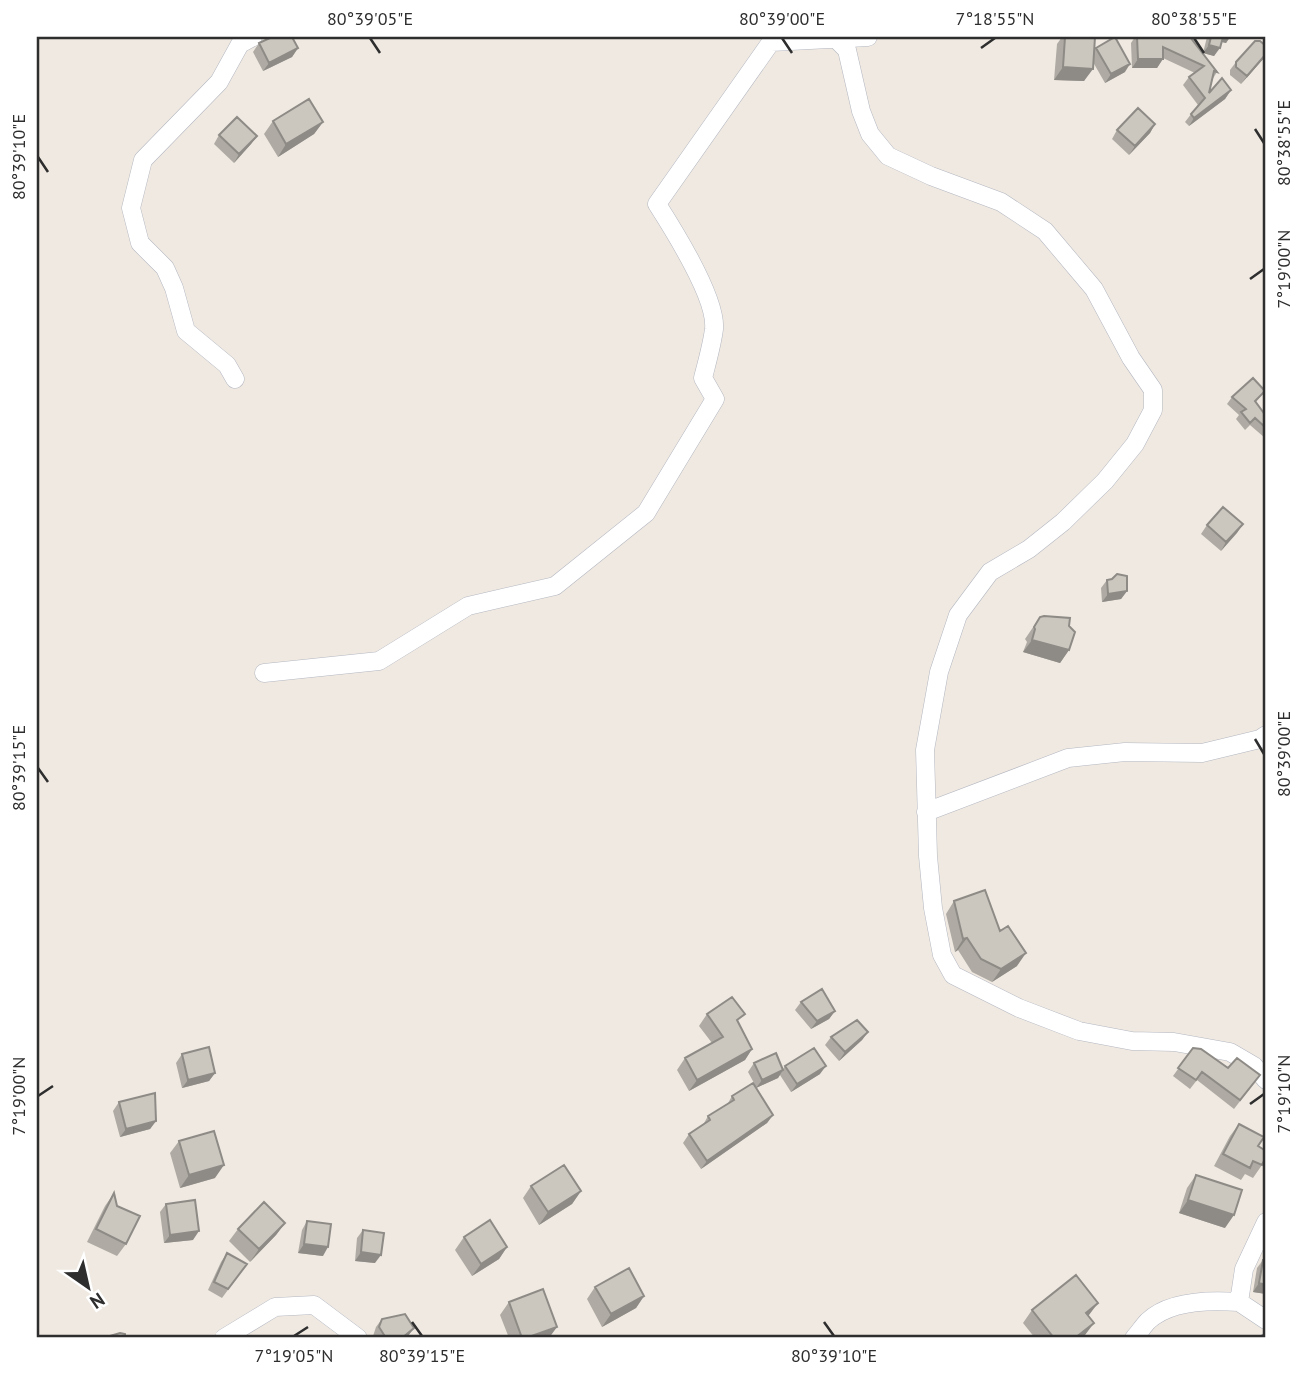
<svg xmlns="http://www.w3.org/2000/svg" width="1303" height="1375" font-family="'PT Sans',sans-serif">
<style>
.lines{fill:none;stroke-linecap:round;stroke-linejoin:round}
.minor-casing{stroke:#b4b7c1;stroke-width:19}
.minor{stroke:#fff;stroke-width:18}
.wall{fill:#afaba4}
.shaded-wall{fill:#8e8b86}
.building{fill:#cbc7bf;stroke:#8e8b86;stroke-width:2}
.ticks{fill:none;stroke:#2e2e2e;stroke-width:2.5}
.neatline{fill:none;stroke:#2e2e2e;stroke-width:2.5}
.ticks-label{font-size:18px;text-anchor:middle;fill:#2e2e2e}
</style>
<rect width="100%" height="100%" fill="#efe9e1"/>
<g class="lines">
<defs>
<path id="minor" d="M 834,37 L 847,50 L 861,111 L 870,134 L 888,156 L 931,176 L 1001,202 L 1045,231 L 1094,289 L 1131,358 L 1153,390 L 1153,410 L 1135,444 L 1105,481 L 1063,522 L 1029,549 L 990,572 L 958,615 L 939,672 L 925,750 L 928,856 L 933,908 L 942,955 L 953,975 L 1019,1008 L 1079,1031 L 1132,1041 L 1174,1042 L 1230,1052 L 1254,1066 L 1266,1080
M 235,379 L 227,365 L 186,331 L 174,288 L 165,268 L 140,243 L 131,208 L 143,160 L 219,82 L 240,44 L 253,37
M 264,673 L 379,661 L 468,606 L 555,586 L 646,513 L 715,399 L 703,378 C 707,362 712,345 714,329 C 717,299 673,229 657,204 L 771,42 L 868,37
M 926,812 L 1068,758 L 1125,752 L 1202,753 L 1260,739 L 1266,735
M 1239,1302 L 1244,1269 L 1266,1222
M 1239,1302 L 1266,1320
M 224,1338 L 275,1307 L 314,1305 L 358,1338
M 1134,1338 C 1139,1333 1143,1326 1148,1321 C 1170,1300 1212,1300 1239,1302"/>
</defs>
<use href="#minor" class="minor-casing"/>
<use href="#minor" class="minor"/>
</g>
<path class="wall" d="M 1062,37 L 1095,37 L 1094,51 L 1096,48 L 1125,72 L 1105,83 L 1093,62 L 1084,81 L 1054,80 L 1057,44 Z
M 1135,37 L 1190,37 L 1203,53 L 1207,37 L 1230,37 L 1226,43 L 1222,42 L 1214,56 L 1203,53 L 1217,72 L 1212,80 L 1209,93 L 1231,90 L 1225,99 L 1189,126 L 1185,122 L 1198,105 L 1183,85 L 1189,77 L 1195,73 L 1163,58 L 1157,68 L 1132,68 L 1131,43 Z
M 259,43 L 298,48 L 292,57 L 263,71 L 253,52 Z
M 1264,58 L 1241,84 L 1230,75 L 1230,70 L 1236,62 Z
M 273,121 L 323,122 L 314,134 L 278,157 L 264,134 Z
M 1155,124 L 1150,133 L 1129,155 L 1112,139 L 1117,130 Z
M 219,135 L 257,136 L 251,144 L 234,163 L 214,144 Z
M 1265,391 L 1256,402 L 1266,416 L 1266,438 L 1265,438 L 1250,425 L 1245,430 L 1236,419 L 1239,415 L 1227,404 L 1232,397 Z
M 1243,524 L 1221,551 L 1201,534 L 1207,525 Z
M 1112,579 L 1127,591 L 1121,599 L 1102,602 L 1101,588 L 1107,580 Z
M 1040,617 L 1069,626 L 1069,650 L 1060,663 L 1023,652 L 1027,642 L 1025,639 Z
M 954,901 L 1000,931 L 1017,966 L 992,982 L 972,972 L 958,950 L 955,952 L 946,914 Z
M 801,1002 L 835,1011 L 829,1019 L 811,1029 L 795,1010 Z
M 707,1014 L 738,1024 L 752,1049 L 745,1060 L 689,1091 L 677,1070 L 685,1058 L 712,1043 L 699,1026 Z
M 868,1032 L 862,1040 L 839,1061 L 825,1045 L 831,1037 Z
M 1193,1048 L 1254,1083 L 1234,1109 L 1197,1080 L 1190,1089 L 1173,1076 Z
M 182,1054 L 215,1073 L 209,1081 L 182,1088 L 176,1063 Z
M 754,1063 L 783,1069 L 785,1066 L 820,1074 L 791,1092 L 780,1075 L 778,1078 L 756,1088 L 773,1115 L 767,1123 L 701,1169 L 683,1143 L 689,1134 L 703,1125 L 708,1116 L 727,1105 L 732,1096 L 754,1083 L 748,1072 Z
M 119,1102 L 156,1121 L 150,1129 L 120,1137 L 113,1111 Z
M 1239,1124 L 1258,1146 L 1262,1165 L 1253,1178 L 1245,1174 L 1241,1180 L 1214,1166 L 1230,1136 Z
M 179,1141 L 215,1178 L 180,1188 L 170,1153 Z
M 1196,1175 L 1225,1228 L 1179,1213 L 1187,1188 Z
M 531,1186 L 581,1191 L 572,1204 L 539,1225 L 523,1198 Z
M 114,1193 L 126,1244 L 117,1256 L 87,1242 L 105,1206 Z
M 166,1204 L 193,1240 L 164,1243 L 160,1212 Z
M 307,1221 L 323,1256 L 298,1253 L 302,1230 Z
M 285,1223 L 276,1235 L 250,1262 L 229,1241 L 238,1229 Z
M 363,1230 L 375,1263 L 355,1261 L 357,1238 Z
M 464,1237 L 507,1247 L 499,1259 L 472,1276 L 455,1250 Z
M 227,1253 L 247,1264 L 222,1298 L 208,1290 L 221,1262 Z
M 1263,1260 L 1266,1260 L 1266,1294 L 1253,1292 L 1257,1268 Z
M 595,1287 L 644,1296 L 636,1308 L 602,1327 L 587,1299 Z
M 509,1302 L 549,1338 L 509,1338 L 500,1315 Z
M 1032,1310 L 1088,1316 L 1085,1335 L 1081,1338 L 1035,1338 L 1023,1323 Z
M 382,1319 L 414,1328 L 406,1338 L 374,1338 L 373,1336 L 376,1327 Z"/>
<path class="shaded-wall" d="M 1221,37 L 1230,37 L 1226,43 L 1218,41 Z
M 1209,45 L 1220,48 L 1214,56 L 1203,53 Z
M 298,48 L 292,57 L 263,71 L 269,63 Z
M 1266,54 L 1264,58 L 1241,84 L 1247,76 Z
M 1138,59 L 1163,59 L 1157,68 L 1132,68 Z
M 1130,64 L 1125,72 L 1105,83 L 1111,74 Z
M 1063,67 L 1093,69 L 1084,81 L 1054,80 Z
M 1231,90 L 1225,99 L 1189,126 L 1194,118 Z
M 323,122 L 314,134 L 278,157 L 286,144 Z
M 1155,124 L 1150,133 L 1129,155 L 1135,146 Z
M 257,136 L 251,144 L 234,163 L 239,154 Z
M 1243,524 L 1237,533 L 1221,551 L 1226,542 Z
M 1127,591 L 1121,599 L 1102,602 L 1108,594 Z
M 1032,640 L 1069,650 L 1060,663 L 1023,652 Z
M 967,938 L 958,950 L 955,952 L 963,939 Z
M 1026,953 L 1017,966 L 992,982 L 1001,969 Z
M 835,1011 L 829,1019 L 811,1029 L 817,1021 Z
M 868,1032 L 862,1040 L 839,1061 L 845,1052 Z
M 752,1049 L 745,1060 L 689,1091 L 697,1080 Z
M 826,1066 L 820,1074 L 791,1092 L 797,1084 Z
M 783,1070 L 778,1078 L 756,1088 L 762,1080 Z
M 215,1073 L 209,1081 L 182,1088 L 188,1080 Z
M 773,1115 L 767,1123 L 701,1169 L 707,1161 Z
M 156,1121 L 150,1129 L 120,1137 L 126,1129 Z
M 224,1165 L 215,1178 L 180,1188 L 189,1175 Z
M 581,1191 L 572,1204 L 539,1225 L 548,1212 Z
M 1188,1200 L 1234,1215 L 1225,1228 L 1179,1213 Z
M 285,1223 L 276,1235 L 250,1262 L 259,1249 Z
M 199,1231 L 193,1240 L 164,1243 L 170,1235 Z
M 304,1244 L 328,1247 L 323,1256 L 298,1253 Z
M 507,1247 L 499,1259 L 472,1276 L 481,1264 Z
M 361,1252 L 381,1255 L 375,1263 L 355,1261 Z
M 1259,1283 L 1266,1285 L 1266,1294 L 1253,1292 Z
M 644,1296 L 636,1308 L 602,1327 L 611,1314 Z
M 1098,1303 L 1089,1315 L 1077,1325 L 1086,1313 Z
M 1094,1323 L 1085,1335 L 1081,1338 L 1075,1338 Z
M 557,1327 L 549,1338 L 526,1338 Z
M 414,1328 L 408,1336 L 406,1338 L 402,1338 Z"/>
<path class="building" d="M 272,37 L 292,37 L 298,48 L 269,63 L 259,43 Z
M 1065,37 L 1095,37 L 1093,69 L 1063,67 Z
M 1115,37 L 1130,64 L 1111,74 L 1096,48 Z
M 1137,37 L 1190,37 L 1217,72 L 1214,71 L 1209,93 L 1222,78 L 1231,90 L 1194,118 L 1191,114 L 1205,98 L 1189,77 L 1204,66 L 1163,47 L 1163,59 L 1138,59 Z
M 1211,37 L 1223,37 L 1220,48 L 1209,45 Z
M 1255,41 L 1260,41 L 1266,46 L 1266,54 L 1247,76 L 1236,67 L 1236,62 Z
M 309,99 L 323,122 L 286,144 L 273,121 Z
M 1138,108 L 1155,124 L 1135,146 L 1117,130 Z
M 237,117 L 257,136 L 239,154 L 219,135 Z
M 1253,378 L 1265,391 L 1255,401 L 1266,416 L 1266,428 L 1255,418 L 1250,423 L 1241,412 L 1246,409 L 1232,397 Z
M 1223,507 L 1243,524 L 1226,542 L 1207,525 Z
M 1117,574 L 1127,576 L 1127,591 L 1108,594 L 1107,580 L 1112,579 Z
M 1044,616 L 1070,618 L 1069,626 L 1075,632 L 1069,650 L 1032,640 L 1035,629 L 1034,627 L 1040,617 Z
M 985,890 L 1000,931 L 1008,926 L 1026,953 L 1001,969 L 981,959 L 967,938 L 963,939 L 954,901 Z
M 822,989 L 835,1011 L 817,1021 L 801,1002 Z
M 732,997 L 745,1014 L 737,1020 L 752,1049 L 697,1080 L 685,1058 L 723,1037 L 707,1014 Z
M 857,1020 L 868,1032 L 845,1052 L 831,1037 Z
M 209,1047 L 215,1073 L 188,1080 L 182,1054 Z
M 814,1048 L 826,1066 L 797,1084 L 785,1066 Z
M 1193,1048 L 1201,1049 L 1228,1068 L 1237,1058 L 1260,1075 L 1240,1100 L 1202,1072 L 1196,1080 L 1178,1068 Z
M 776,1053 L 783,1070 L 762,1080 L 754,1063 Z
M 753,1083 L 773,1115 L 707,1161 L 689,1134 L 710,1120 L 708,1116 L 734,1100 L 732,1096 Z
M 155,1093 L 156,1121 L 126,1129 L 119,1102 Z
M 1239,1124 L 1264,1137 L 1258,1146 L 1266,1151 L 1266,1157 L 1262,1165 L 1253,1161 L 1250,1168 L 1223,1154 Z
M 214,1131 L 224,1165 L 189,1175 L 179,1141 Z
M 564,1165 L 581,1191 L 548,1212 L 531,1186 Z
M 1196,1175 L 1242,1190 L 1234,1215 L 1188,1200 Z
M 114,1193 L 117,1206 L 140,1216 L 126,1244 L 96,1229 Z
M 195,1200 L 199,1231 L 170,1235 L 166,1204 Z
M 264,1202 L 285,1223 L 259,1249 L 238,1229 Z
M 490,1220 L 507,1247 L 481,1264 L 464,1237 Z
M 307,1221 L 331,1224 L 328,1247 L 304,1244 Z
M 363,1230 L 384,1233 L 381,1255 L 361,1252 Z
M 227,1253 L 247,1264 L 228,1289 L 214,1282 Z
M 1263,1260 L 1266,1260 L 1266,1285 L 1259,1283 Z
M 629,1268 L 644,1296 L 611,1314 L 595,1287 Z
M 1076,1275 L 1098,1303 L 1086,1313 L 1094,1323 L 1075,1338 L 1054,1338 L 1032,1310 Z
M 543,1289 L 557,1327 L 526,1338 L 522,1338 L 509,1302 Z
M 405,1314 L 414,1328 L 402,1338 L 386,1338 L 379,1327 L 382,1319 Z
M 120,1333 L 125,1334 L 125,1338 L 103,1338 Z
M 1266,1333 L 1266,1338 L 1258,1338 Z"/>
<path class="ticks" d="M 370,38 L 380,53M 782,38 L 792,53M 1194,38 L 1204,53M 981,48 L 995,38M 1255,129 L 1264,143M 38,157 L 48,172M 1250,279 L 1264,269M 1255,739 L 1264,754M 38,768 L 48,782M 38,1096 L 53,1086M 1250,1104 L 1264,1094M 412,1322 L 422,1336M 824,1322 L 834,1336M 294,1336 L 308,1327"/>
<rect width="1303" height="1375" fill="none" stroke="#ffffff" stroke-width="77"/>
<g transform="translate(88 1287) rotate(146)" stroke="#ffffff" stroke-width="5" paint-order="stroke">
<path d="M0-5L12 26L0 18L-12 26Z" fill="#2e2e2e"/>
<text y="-10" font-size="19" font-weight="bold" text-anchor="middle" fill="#2e2e2e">N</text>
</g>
<rect x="38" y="38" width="1226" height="1298" class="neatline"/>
<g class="ticks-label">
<text x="370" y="25">80°39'05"E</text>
<text x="782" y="25">80°39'00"E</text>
<text x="995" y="25">7°18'55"N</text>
<text x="1194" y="25">80°38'55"E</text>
<text transform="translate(1284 143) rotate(-90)" y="6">80°38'55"E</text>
<text transform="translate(19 157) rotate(-90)" y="6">80°39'10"E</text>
<text transform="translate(1284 269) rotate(-90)" y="6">7°19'00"N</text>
<text transform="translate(1284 754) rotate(-90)" y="6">80°39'00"E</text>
<text transform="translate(19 768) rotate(-90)" y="6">80°39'15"E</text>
<text transform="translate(1284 1094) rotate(-90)" y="6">7°19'10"N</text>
<text transform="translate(19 1096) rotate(-90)" y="6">7°19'00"N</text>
<text x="294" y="1362">7°19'05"N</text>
<text x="422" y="1362">80°39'15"E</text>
<text x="834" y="1362">80°39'10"E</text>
</g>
</svg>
